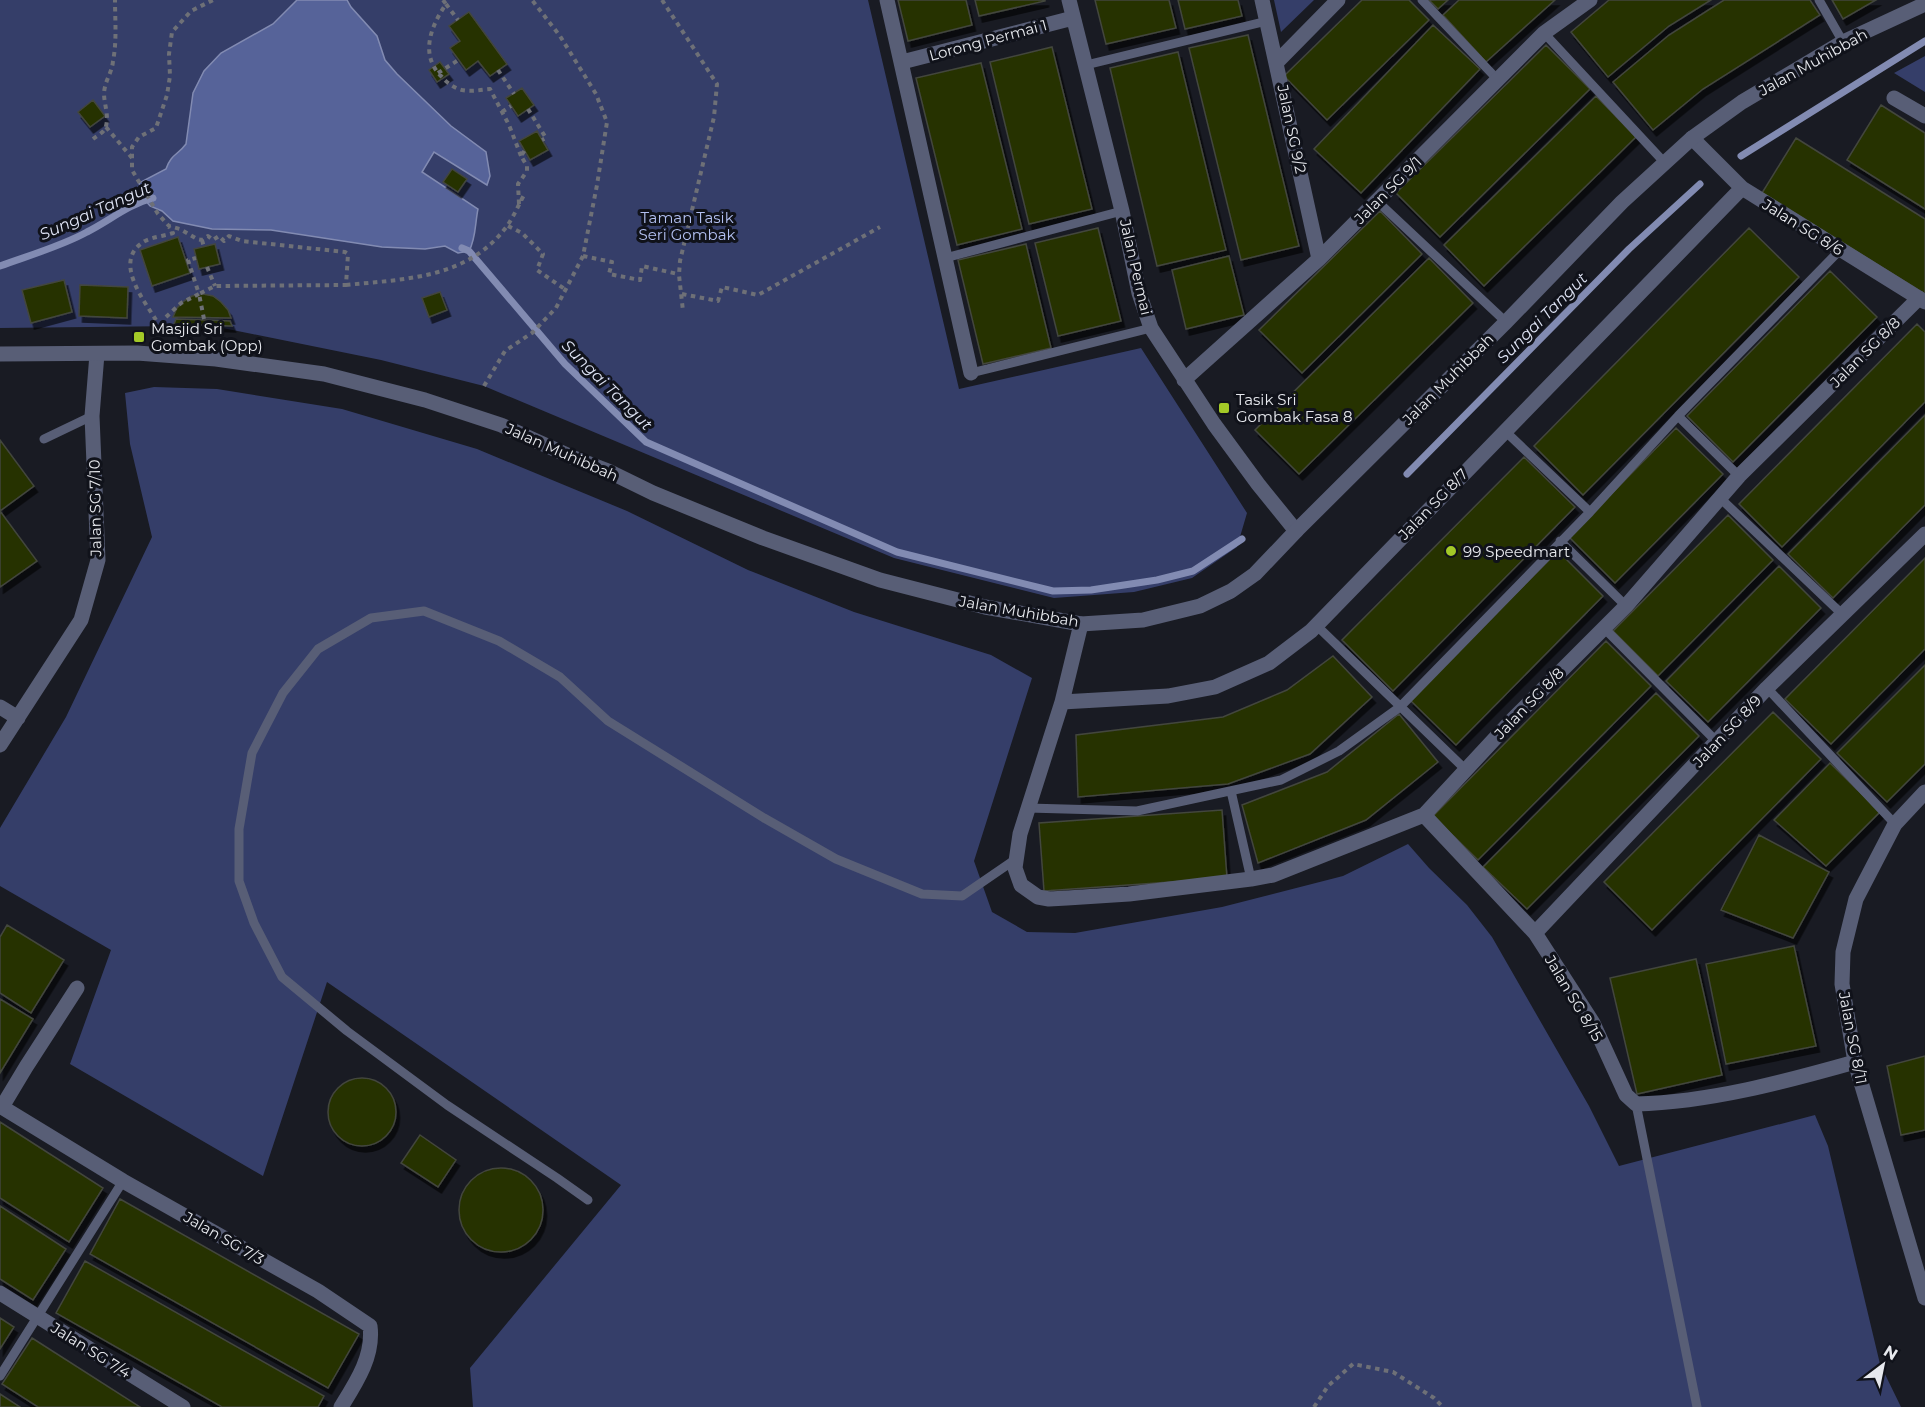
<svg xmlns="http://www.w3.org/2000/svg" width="1925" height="1407" font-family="Montserrat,sans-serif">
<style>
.green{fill:#353e69}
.water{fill:#566399;stroke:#828bb2;stroke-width:1.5}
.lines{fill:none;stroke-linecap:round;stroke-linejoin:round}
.stream{stroke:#828bb2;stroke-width:7}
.building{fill:#263102;stroke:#43463d;stroke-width:1.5;filter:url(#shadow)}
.path{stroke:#6e7077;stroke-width:4;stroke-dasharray:4.5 4.5;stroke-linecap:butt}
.service{stroke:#585e76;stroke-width:9}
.minor{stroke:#585e76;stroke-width:15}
.tertiary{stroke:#585e76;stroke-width:15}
.poi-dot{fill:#a3c927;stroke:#10121a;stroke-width:2}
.labels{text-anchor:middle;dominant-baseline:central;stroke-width:6;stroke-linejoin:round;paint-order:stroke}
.street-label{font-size:15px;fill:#e7e9ee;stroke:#10121a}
.park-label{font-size:15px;fill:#b3c0f1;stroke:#10121a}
.poi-label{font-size:15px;fill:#e7e9ee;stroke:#10121a;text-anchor:start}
.water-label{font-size:16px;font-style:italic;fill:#dee3f4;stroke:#10121a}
</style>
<defs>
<filter id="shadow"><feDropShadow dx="3.5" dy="6" stdDeviation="0" flood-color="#0009"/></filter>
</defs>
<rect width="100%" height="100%" fill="#191b23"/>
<path class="green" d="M 0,0 L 868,0 L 959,389 L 1141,348 L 1247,513 L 1237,547 L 1192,578 L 1134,592 L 1054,598 L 894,558 L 484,386 L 381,360 L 203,324 L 180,326 L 0,328 Z
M 1274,0 L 1314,0 L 1281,32 Z
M 1925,56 L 1925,92 L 1894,73 Z
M 154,387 L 217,389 L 342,409 L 477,449 L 627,511 L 748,570 L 854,612 L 991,655 L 1032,678 L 974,861 L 992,912 L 1027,932 L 1075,933 L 1222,907 L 1343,876 L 1408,844 L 1429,868 L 1467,905 L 1492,937 L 1589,1106 L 1619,1166 L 1815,1115 L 1828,1146 L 1880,1364 L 1901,1407 L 473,1407 L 470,1368 L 621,1185 L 327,982 L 263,1176 L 70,1064 L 111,950 L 0,886 L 0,828 L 66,717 L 152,537 L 130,444 L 125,393 Z"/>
<path class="water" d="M 297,0 L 347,0 L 351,7 L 377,36 L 385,60 L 397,74 L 451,126 L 486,152 L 490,176 L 487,185 L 434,152 L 422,172 L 478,209 C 475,223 476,239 469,251 L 458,253 L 445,246 L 425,249 L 382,247 L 271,230 L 212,229 L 173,221 L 162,211 L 150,206 L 145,200 L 139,183 L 166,169 C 171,154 178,155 186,144 L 193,93 L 204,71 L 221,53 L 273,24 Z"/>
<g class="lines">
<path class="stream" d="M 1741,156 L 1925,41
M 462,248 L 469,251 L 565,364 L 646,442 L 897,552 L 1053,591 L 1091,590 L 1157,580 L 1193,571 L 1242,539
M 0,266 C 27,256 62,246 87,232 C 109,221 129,204 153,198
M 1407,474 L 1629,249 L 1700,184"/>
</g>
<path class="building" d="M 898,0 L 966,0 L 972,25 L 908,41 Z
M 975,0 L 1045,0 L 1045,1 L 979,16 Z
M 1095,0 L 1169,0 L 1176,28 L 1106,44 Z
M 1178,0 L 1238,0 L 1242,16 L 1185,29 Z
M 1362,0 L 1409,0 L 1429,20 L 1327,120 L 1284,76 Z
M 1429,0 L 1448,0 L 1438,9 Z
M 1459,0 L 1555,0 L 1486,62 L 1443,15 Z
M 1609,0 L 1711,0 L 1669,26 L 1608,77 L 1571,32 Z
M 1724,0 L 1810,0 L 1820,15 L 1703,89 L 1653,130 L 1613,82 L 1669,35 Z
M 1832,0 L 1876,0 L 1843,19 Z
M 469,12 L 507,64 L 490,76 L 478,61 L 466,70 L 450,48 L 460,41 L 449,26 Z
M 1433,25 L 1480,69 L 1361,193 L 1314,149 Z
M 1248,35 L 1299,246 L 1241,260 L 1189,48 Z
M 1546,45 L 1590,89 L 1440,237 L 1396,193 Z
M 1052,47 L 1092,209 L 1029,224 L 990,62 Z
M 1178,52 L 1226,250 L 1157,266 L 1110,68 Z
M 440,62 L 449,74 L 437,82 L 429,70 Z
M 981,63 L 1022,229 L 957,245 L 916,78 Z
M 522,88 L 534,105 L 518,116 L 506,98 Z
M 1596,96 L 1636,137 L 1484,286 L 1444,245 Z
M 93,100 L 105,116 L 90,127 L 78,112 Z
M 1881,105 L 1925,133 L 1925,209 L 1847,160 Z
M 537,131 L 548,150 L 530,160 L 519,141 Z
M 1796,138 L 1925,219 L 1925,294 L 1762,193 Z
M 452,169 L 467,179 L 458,192 L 443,182 Z
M 1380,211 L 1422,254 L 1302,373 L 1259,330 Z
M 1098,228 L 1121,321 L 1058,336 L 1035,243 Z
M 1749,228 L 1799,277 L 1583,495 L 1534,446 Z
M 178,237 L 190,273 L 152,286 L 140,250 Z
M 215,244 L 220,264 L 199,269 L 194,249 Z
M 1026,244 L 1051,348 L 983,364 L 958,260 Z
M 1229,256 L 1244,315 L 1186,329 L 1172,270 Z
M 1429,258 L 1473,303 L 1299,474 L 1255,430 Z
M 1830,271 L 1877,317 L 1733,462 L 1687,416 Z
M 64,280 L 72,312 L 31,323 L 22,290 Z
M 80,285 L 128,287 L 127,318 L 79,316 Z
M 440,292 L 447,310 L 429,317 L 422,298 Z
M 203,294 L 213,296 L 221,302 L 228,310 L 231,318 L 173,317 L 177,308 L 184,301 L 192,296 Z
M 176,319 L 230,321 L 232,326 L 174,324 Z
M 1917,324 L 1925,332 L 1925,402 L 1782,547 L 1739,504 Z
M 1925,415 L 1925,505 L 1833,598 L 1788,554 Z
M 1676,428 L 1723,474 L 1615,583 L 1569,537 Z
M 0,440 L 34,486 L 0,511 Z
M 1524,457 L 1575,507 L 1393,691 L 1342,640 Z
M 0,511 L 37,561 L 0,587 Z
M 1728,515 L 1773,560 L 1658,676 L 1613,631 Z
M 1558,551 L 1603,596 L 1456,745 L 1410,700 Z
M 1925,558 L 1925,649 L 1831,744 L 1785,699 Z
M 1779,566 L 1821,608 L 1708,722 L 1666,681 Z
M 1606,641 L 1651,686 L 1478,860 L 1433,816 Z
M 1333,656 L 1372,697 L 1310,754 L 1228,784 L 1078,797 L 1076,735 L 1223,717 L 1287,690 Z
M 1925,665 L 1925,764 L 1887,802 L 1837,753 Z
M 1656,693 L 1699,736 L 1527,909 L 1483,867 Z
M 1773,712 L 1821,759 L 1652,930 L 1604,882 Z
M 1399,714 L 1438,762 L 1366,820 L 1258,863 L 1242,805 L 1327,772 Z
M 1830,763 L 1880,812 L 1826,866 L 1774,820 Z
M 1222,810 L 1227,878 L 1044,891 L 1039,823 Z
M 1759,835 L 1829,872 L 1793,938 L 1721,910 Z
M 7,925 L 64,960 L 31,1013 L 0,993 L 0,937 Z
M 1794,946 L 1816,1046 L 1726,1064 L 1706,964 Z
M 1696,959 L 1722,1075 L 1637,1094 L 1610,978 Z
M 0,999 L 33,1019 L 0,1073 Z
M 1925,1056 L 1925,1130 L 1901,1135 L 1887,1066 Z
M328 1112a34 34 0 1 1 68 0a34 34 0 1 1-68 0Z
M 0,1122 L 103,1188 L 69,1242 L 0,1198 Z
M 420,1135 L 456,1160 L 438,1187 L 401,1163 Z
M459 1210a42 42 0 1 1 84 0a42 42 0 1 1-84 0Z
M 120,1199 L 359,1334 L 328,1388 L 90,1254 Z
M 0,1206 L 66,1249 L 33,1300 L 0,1279 Z
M 85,1261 L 324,1396 L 318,1407 L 222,1407 L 56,1313 Z
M 0,1318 L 14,1327 L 0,1349 Z
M 32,1338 L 140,1407 L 38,1407 L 2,1384 Z
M 0,1394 L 20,1407 L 0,1407 Z"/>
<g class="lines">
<path class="path" d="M 443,0 L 446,4 C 431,26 419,55 442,77 C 447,83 454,88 462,90 C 471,92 480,90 490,89 L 509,125 L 521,156
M 662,0 L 717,84 L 714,117 L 680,261 L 679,275 L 683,311
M 446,4 L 458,20
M 498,70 L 514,94
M 438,73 L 460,59
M 528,109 L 546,138 L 542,140
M 502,112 L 511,106
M 106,127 L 132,158
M 93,139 C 98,135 105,132 106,126 C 109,115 104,104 104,93 C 105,80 112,73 113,61 C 117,41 115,20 115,0
M 519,204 L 518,184 L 527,171 L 527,166 L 521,156 L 525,150
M 508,226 L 522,233 L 543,254 L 537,270 L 566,290
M 202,240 L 204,247
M 583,256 L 612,262 L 609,274 L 640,280 L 642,266 L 678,274
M 207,267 L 215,286
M 346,285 C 405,279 468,279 507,226 C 514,216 519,204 525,193
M 682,294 L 718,301 L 722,287 L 758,295 L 880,227
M 166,317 L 181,303 L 199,294 L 188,260 L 196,258
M 204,319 L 199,294 L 215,286 L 346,285 L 348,254 L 345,252 L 242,241 L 229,236 L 224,241 L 219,236 L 213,240 L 208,236 L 202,240 L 197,239 L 180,229 L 169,226 L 158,214 L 132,170 L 132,147 L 139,137 L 156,128 L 167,95 L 170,76 L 169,54 L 172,32 L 191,11 L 213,0
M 156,320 C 143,299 112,260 145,241 C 153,237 164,236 173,233 L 169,227
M 484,386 L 505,351 L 532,333 L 556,308 L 583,256 L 597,185 L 607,122 L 596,94 L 560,36 L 532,0
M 1314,1407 L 1328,1386 L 1353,1364 L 1393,1372 L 1434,1398 L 1443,1407"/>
<path class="service" d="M 1422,0 L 1497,79
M 1819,0 L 1843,42
M 1544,33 L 1664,162
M 1086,65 L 1267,21
M 1377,201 L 1506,322
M 945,258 L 1122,211
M 971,373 L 1151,328
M 1678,416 L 1739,476
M 1505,431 L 1590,512
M 44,439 L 92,416
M 1719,497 L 1842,614
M 1560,541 L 1626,606
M 1316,625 L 1466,770
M 1603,627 L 1717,742
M 1767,688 L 1895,824
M 1231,791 L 1251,879
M 1028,808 L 1137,811 L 1281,780 L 1339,751 L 1400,707 L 1590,512 L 1678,416 L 1840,250
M 1636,1104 L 1697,1407
M 588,1200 L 557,1178 L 447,1105 L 347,1031 L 282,977 L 254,923 L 239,881 L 239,829 L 252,753 L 283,693 L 318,649 L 371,618 L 424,611 L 499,641 L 560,677 L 608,721 L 764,818 L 836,859 L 922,894 L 962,896 L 1016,859
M 0,1376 L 123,1181"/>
<path class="minor" d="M 887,0 L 971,373
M 1069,0 L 1122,211 L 1139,293 L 1151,328 L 1214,424 L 1258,484 L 1296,531
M 1262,0 L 1319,259
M 902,62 L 1073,18
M 1277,62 L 1338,0
M 1894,98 L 1925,116
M 1692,138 L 1742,188 L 1925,302
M 1184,380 L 1319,259 L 1544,33 L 1590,0
M 1081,624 L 1062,702 L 1020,834 L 1015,868 L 1021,885 L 1038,897 L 1049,899 L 1067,898 L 1129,894 L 1251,879 L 1273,875 L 1424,815 L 1512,720 L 1626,606 L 1739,476 L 1919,298
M 1062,702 L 1168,696 L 1215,687 L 1269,663 L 1311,631 L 1742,188
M 0,707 L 18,718
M 0,745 L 81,620 L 98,560 L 92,416 L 97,354
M 1925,792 L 1895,824 L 1856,899 L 1843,952 L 1842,984 L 1855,1062 L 1925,1298
M 1424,815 L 1535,933 L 1593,1023 L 1626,1095 L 1636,1104 C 1710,1102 1784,1082 1855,1062
M 1535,933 L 1767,688 L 1925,534
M 0,1106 L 123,1181 L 318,1291 L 370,1326 C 374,1356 356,1383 341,1407
M 2,1107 L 26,1067 L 77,988
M 0,1293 L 183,1407"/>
<path class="tertiary" d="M 0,354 L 137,353 L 216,359 L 324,374 L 425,400 L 501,425 L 574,458 L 608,471 L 653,493 L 763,538 L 880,580 L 985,607 L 1081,624 L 1143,620 L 1200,606 L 1231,591 L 1255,574 L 1296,531 L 1506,322 L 1622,202 L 1692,138 L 1742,102 L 1843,42 L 1925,4"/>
</g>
<g class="poi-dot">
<rect x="133" y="331" width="12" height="12" rx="3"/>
<rect x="1218" y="402" width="12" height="12" rx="3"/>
<circle cx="1451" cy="551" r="6"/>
</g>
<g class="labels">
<g class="street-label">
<text transform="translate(988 40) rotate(-15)">Lorong Permai 1</text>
<text transform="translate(1813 62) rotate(-29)">Jalan Muhibbah</text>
<text transform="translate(1292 129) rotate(78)">Jalan SG 9/2</text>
<text transform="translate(1388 190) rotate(-45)">Jalan SG 9/1</text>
<text transform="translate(1803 227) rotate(32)">Jalan SG 8/6</text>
<text transform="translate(1136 267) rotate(77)">Jalan Permai</text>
<text transform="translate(1865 352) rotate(-45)">Jalan SG 8/8</text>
<text transform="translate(1448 379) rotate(-45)">Jalan Muhibbah</text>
<text transform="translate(562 452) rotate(24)">Jalan Muhibbah</text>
<text transform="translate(1433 504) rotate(-46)">Jalan SG 8/7</text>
<text transform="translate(95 508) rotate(-91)">Jalan SG 7/10</text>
<text transform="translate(1019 611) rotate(10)">Jalan Muhibbah</text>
<text transform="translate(1529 703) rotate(-46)">Jalan SG 8/8</text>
<text transform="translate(1727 731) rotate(-47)">Jalan SG 8/9</text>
<text transform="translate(1574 998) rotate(59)">Jalan SG 8/15</text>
<text transform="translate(1853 1038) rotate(79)">Jalan SG 8/11</text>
<text transform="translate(224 1238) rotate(30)">Jalan SG 7/3</text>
<text transform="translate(91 1350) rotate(32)">Jalan SG 7/4</text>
</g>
<g class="park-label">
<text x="687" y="217">Taman Tasik<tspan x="687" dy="17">Seri Gombak</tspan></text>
</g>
<g class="poi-label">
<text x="151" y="328">Masjid Sri<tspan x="151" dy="17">Gombak (Opp)</tspan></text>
<text x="1236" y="399">Tasik Sri<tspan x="1236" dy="17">Gombak Fasa 8</tspan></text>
<text x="1463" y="551">99 Speedmart</text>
</g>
<g class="water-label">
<text transform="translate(95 211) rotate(-24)">Sungai Tangut</text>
<text transform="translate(1542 318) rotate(-45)">Sungai Tangut</text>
<text transform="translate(607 385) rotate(45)">Sungai Tangut</text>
</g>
</g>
<g transform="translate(1883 1365) rotate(32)" stroke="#10121a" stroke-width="4.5" paint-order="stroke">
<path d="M0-4.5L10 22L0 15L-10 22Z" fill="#e7e9ee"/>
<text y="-9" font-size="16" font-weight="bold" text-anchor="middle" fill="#e7e9ee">N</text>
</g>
</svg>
